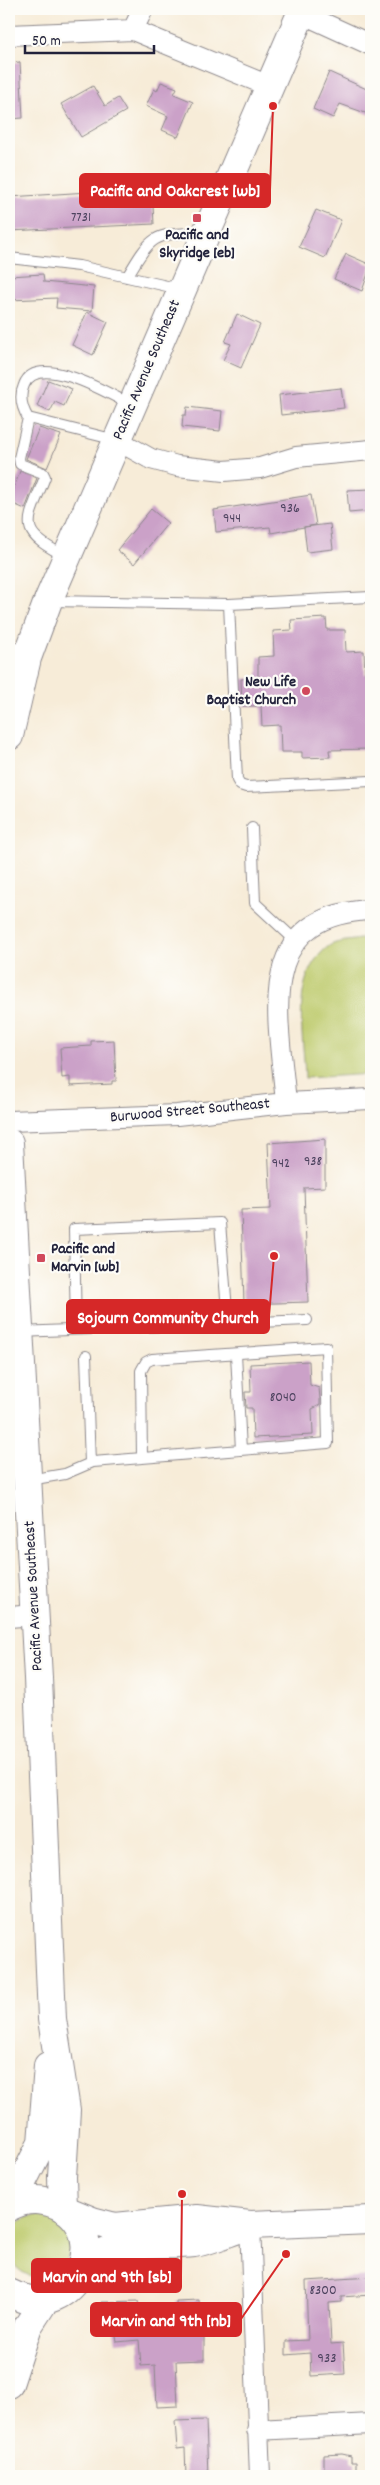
<svg xmlns="http://www.w3.org/2000/svg" width="380" height="2485" font-family="Dekko,sans-serif">
<style>
.green{fill:#bdca6c;stroke:#707654}
.building{fill:#cba1c8}
.lines{fill:none;stroke-linecap:round;stroke-linejoin:round}
.lane-casing{stroke:#8c878a;stroke-width:12}
.street-casing{stroke:#8c878a;stroke-width:22}
.secondary-casing{stroke:#8c878a;stroke-width:30}
.primary-casing{stroke:#8c878a;stroke-width:30}
.lane{stroke:#fff;stroke-width:10}
.street{stroke:#fff;stroke-width:20}
.secondary{stroke:#fff;stroke-width:28}
.primary{stroke:#fff;stroke-width:28}
.poi-dot{fill:#d1495b;stroke:#fdfcf7;stroke-width:2}
.labels{text-anchor:middle;dominant-baseline:central;stroke-width:4.5;stroke-linejoin:round;paint-order:stroke}
.number-label{font-size:14px;fill:#4c425e}
.poi-label{font-size:16px;font-weight:bold;fill:#22223b;stroke:#fdfcf7}
.street-label{font-size:16px;fill:#22223b;stroke:#fdfcf7}
.leader{fill:none;stroke:#d62828;stroke-width:2}
.callout-dot{fill:#d62828;stroke:#fdfcf7;stroke-width:2}
.callout{fill:#d62828;stroke:#d62828;stroke-width:2}
.callout-label{font-size:18px;text-anchor:middle;font-weight:bold;fill:#fff}
</style>
<rect width="100%" height="100%" fill="#fdfcf7"/>
<filter id="ink" filterUnits="userSpaceOnUse"><feTurbulence type="fractalNoise" baseFrequency=".02" numOctaves="2"/><feDisplacementMap in="SourceGraphic" scale="10" xChannelSelector="R" yChannelSelector="G"/><feConvolveMatrix kernelMatrix="1 2 1 2 8 2 1 2 1" color-interpolation-filters="sRGB"/></filter>
<filter id="wash" filterUnits="userSpaceOnUse"><feTurbulence type="fractalNoise" baseFrequency=".0096" numOctaves="4" result="noise"/><feDisplacementMap in="SourceGraphic" scale="20" xChannelSelector="R" yChannelSelector="G"/><feGaussianBlur stdDeviation="1.12" result="paint"/><feColorMatrix in="noise" values="0 0 0 0 0 0 0 0 0 0 0 0 0 0 0 0 0 1.4 0 .05"/><feComposite in="paint" operator="in"/></filter>
<g filter="url(#wash)">
<rect width="100%" height="100%" fill="#f7ecd8"/>
<path class="green" d="M 359,939 L 371,939 L 371,1074 L 305,1078 C 304,1035 289,976 329,946 C 336,941 351,941 359,939 Z
M8 2246a31 31 0 1 1 62 0a31 31 0 1 1-62 0Z"/>
<g id="blocks">
<path class="building" d="M 20,62 L 23,118 L 9,119 L 9,63 Z
M 329,72 L 371,91 L 371,115 L 340,104 L 333,118 L 313,109 Z
M 161,82 L 177,88 L 174,94 L 193,102 L 178,137 L 162,130 L 168,116 L 146,106 L 154,89 L 157,91 Z
M 93,86 L 105,106 L 118,98 L 126,111 L 81,137 L 61,104 Z
M 152,188 L 154,224 L 9,231 L 9,197 Z
M 316,210 L 341,220 L 325,258 L 299,247 Z
M 346,254 L 371,265 L 362,291 L 334,279 Z
M 43,274 L 44,282 L 94,287 L 92,311 L 56,308 L 57,298 L 9,300 L 9,276 Z
M 87,312 L 108,322 L 93,355 L 72,345 Z
M 237,314 L 260,325 L 241,368 L 223,360 L 231,344 L 225,342 Z
M 48,380 L 72,389 L 64,406 L 55,402 L 50,412 L 37,406 Z
M 341,388 L 344,408 L 281,415 L 279,395 Z
M 187,407 L 222,411 L 220,431 L 182,427 L 183,415 L 186,415 Z
M 39,428 L 61,435 L 47,468 L 26,459 Z
M 20,471 L 37,478 L 25,509 L 9,502 Z
M 371,489 L 371,511 L 349,513 L 347,490 Z
M 311,495 L 316,525 L 304,527 L 330,524 L 333,549 L 307,552 L 304,527 L 271,533 L 270,527 L 216,532 L 214,510 Z
M 151,509 L 168,523 L 134,564 L 117,550 Z
M 326,618 L 327,630 L 345,630 L 346,652 L 364,651 L 365,674 L 371,674 L 371,703 L 367,703 L 369,749 L 329,750 L 330,757 L 302,758 L 302,752 L 281,752 L 280,725 L 262,726 L 261,706 L 242,706 L 241,679 L 258,678 L 258,657 L 274,656 L 273,631 L 292,630 L 291,620 Z
M 114,1040 L 116,1081 L 112,1081 L 112,1084 L 70,1086 L 70,1077 L 62,1078 L 60,1048 L 91,1046 L 91,1041 Z
M 325,1139 L 325,1187 L 304,1188 L 308,1302 L 244,1304 L 241,1210 L 271,1209 L 268,1143 Z
M 309,1361 L 310,1385 L 319,1388 L 320,1399 L 320,1405 L 312,1409 L 313,1435 L 253,1438 L 252,1408 L 246,1408 L 245,1392 L 251,1392 L 250,1364 Z
M 371,2277 L 371,2295 L 341,2297 L 341,2302 L 329,2303 L 331,2344 L 343,2343 L 345,2374 L 311,2376 L 310,2353 L 286,2355 L 286,2341 L 308,2340 L 306,2281 Z
M 199,2300 L 200,2318 L 204,2318 L 204,2360 L 176,2361 L 178,2406 L 157,2407 L 155,2365 L 141,2366 L 139,2340 L 117,2342 L 114,2324 L 104,2325 L 102,2302 L 138,2301 L 142,2326 L 177,2325 L 176,2301 Z
M 206,2420 L 208,2476 L 186,2476 L 185,2448 L 177,2449 L 175,2421 Z
M 342,2454 L 351,2456 L 351,2462 L 356,2462 L 356,2475 L 324,2476 L 324,2455 Z"/>
</g>
</g>
<g filter="url(#ink)">
<use href="#blocks" fill-opacity="0" stroke="#8c878a" stroke-width="1"/>
<g class="lines">
<defs>
<path id="lane" d="M 9,258 L 79,266 L 180,289
M 127,277 C 154,231 154,235 205,232
M 28,418 L 19,458 L 20,464 L 43,473 L 45,477 C 27,524 15,531 67,557
M 116,440 L 28,418 C 22,408 19,396 24,385 C 37,351 110,394 131,405
M 49,601 L 229,604 L 371,597
M 229,604 L 237,780 L 240,785 L 246,787 L 371,781
M 252,828 L 255,903 L 296,941
M 76,1329 L 74,1229 L 220,1223 L 228,1323
M 20,1332 L 307,1320
M 236,1354 L 241,1450
M 86,1356 L 90,1463
M 29,1480 L 65,1474 L 93,1462 L 328,1443 L 326,1347 L 152,1359 L 146,1362 L 141,1371 L 142,1458"/>
<path id="street" d="M 301,13 L 371,45
M 133,30 L 143,9
M 9,35 L 133,30 L 269,86
M 117,440 L 151,459 L 177,466 L 224,471 L 260,468 L 296,457 L 371,450
M 9,651 L 27,658
M 286,1103 C 279,1019 251,915 371,910
M 9,1121 L 177,1115 L 286,1103 L 371,1099
M 9,1617 L 35,1615
M 250,2225 L 260,2476
M 257,2430 L 371,2424"/>
<path id="secondary" d="M 9,736 L 27,658 L 48,601 L 303,9
M 9,1143 L 38,1678 L 52,2019 L 66,2110 L 62,2177 L 63,2208
M 10,2206 L 42,2143 L 48,2066"/>
<path id="primary" d="M 9,2207 C 21,2200 35,2198 49,2202 C 118,2221 80,2329 9,2293
M 70,2212 L 92,2221 L 115,2227 L 197,2219 L 250,2225 L 371,2220
M 80,2274 C 103,2237 157,2247 194,2243 C 209,2241 226,2233 241,2228
M 9,2384 L 28,2326 L 45,2300"/>
</defs>
<use href="#lane" class="lane-casing"/>
<use href="#street" class="street-casing"/>
<use href="#secondary" class="secondary-casing"/>
<use href="#primary" class="primary-casing"/>
<use href="#lane" class="lane"/>
<use href="#street" class="street"/>
<use href="#secondary" class="secondary"/>
<use href="#primary" class="primary"/>
</g>
</g>
<g class="poi-dot">
<rect x="192" y="213" width="10" height="10" rx="2.5"/>
<circle cx="306" cy="691" r="5"/>
<rect x="36" y="1253" width="10" height="10" rx="2.5"/>
</g>
<g class="labels">
<g class="number-label">
<text x="81" y="218">7731</text>
<text x="290" y="509">936</text>
<text x="232" y="519">944</text>
<text x="313" y="1162">938</text>
<text x="281" y="1164">942</text>
<text x="283" y="1398">8040</text>
<text x="323" y="2291">8300</text>
<text x="327" y="2359">933</text>
</g>
<g class="poi-label">
<text x="197" y="235">Pacific and<tspan x="197" dy="18">Skyridge [eb]</tspan></text>
<text x="296" y="682" text-anchor="end">New Life<tspan x="296" dy="18">Baptist Church</tspan></text>
<text x="51" y="1249" text-anchor="start">Pacific and<tspan x="51" dy="18">Marvin [wb]</tspan></text>
</g>
<g class="street-label">
<text transform="translate(147 370) rotate(-67)">Pacific Avenue Southeast</text>
<text transform="translate(190 1111) rotate(-5)">Burwood Street Southeast</text>
<text transform="translate(34 1596) rotate(-93)">Pacific Avenue Southeast</text>
</g>
</g>
<path class="leader" d="M273 106L270 190M274 1256L269 1316M182 2194L181 2276M286 2254L241 2319"/>
<g class="callout-dot">
<circle cx="273" cy="106" r="5"/>
<circle cx="274" cy="1256" r="5"/>
<circle cx="182" cy="2194" r="5"/>
<circle cx="286" cy="2254" r="5"/>
</g>
<g class="callout">
<rect x="80" y="174" width="190" height="33" rx="5"/>
<rect x="67" y="1300" width="202" height="33" rx="5"/>
<rect x="32" y="2259" width="149" height="33" rx="5"/>
<rect x="91" y="2303" width="150" height="33" rx="5"/>
</g>
<g class="callout-label">
<text x="175" y="196">Pacific and Oakcrest [wb]</text>
<text x="168" y="1323">Sojourn Community Church</text>
<text x="107" y="2282">Marvin and 9th [sb]</text>
<text x="166" y="2326">Marvin and 9th [nb]</text>
</g>
<rect width="380" height="2485" fill="none" stroke="#fdfcf7" stroke-width="30"/>
<path d="M25 45v8h129v-8" fill="none" stroke="#22223b" stroke-width="2.5"/>
<text x="32" y="45" font-size="15" fill="#22223b" stroke="#fdfcf7" stroke-width="4" paint-order="stroke">50 m</text>
</svg>
